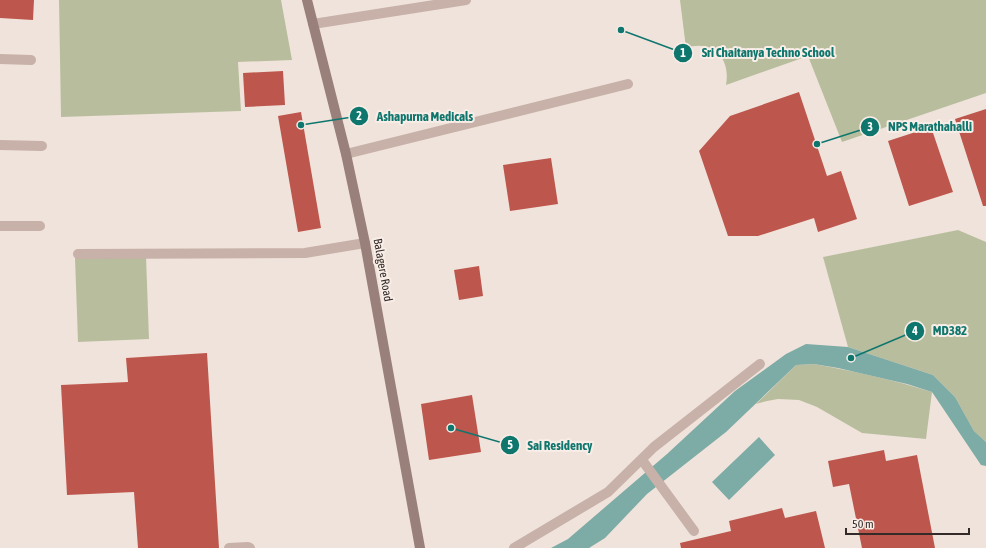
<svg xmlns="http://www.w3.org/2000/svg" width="986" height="548" font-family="'Asap Condensed',sans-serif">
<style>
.green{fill:#b8be9d}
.water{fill:#7daba5}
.building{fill:#bd564c}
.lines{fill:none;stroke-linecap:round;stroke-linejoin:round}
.street{stroke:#c7b1a8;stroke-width:10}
.secondary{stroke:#9a807a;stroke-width:10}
.labels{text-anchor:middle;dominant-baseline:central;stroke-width:4;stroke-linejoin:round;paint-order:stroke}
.street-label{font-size:12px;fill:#342a28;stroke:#f8eee7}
.leader{fill:none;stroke:#0f766e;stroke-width:1.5}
.callout-dot{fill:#0f766e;stroke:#f8eee7;stroke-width:1.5}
.mark-label{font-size:12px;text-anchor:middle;font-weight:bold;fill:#fff}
.callout-label{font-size:13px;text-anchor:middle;font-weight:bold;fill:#0f766e;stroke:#f8eee7;stroke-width:4;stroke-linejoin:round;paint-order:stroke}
</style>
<rect width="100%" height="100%" fill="#f0e3db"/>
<path class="green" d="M 59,0 L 281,0 L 292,60 L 238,62 L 241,111 L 61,117 Z
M 680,0 L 986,0 L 986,93 L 842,142 L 808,56 L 726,85 C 731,58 713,39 686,48 Z
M 958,230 L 986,242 L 986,442 L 974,431 L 955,397 L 933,375 L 848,347 L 823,257 Z
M 146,256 L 149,339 L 78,342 L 75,258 Z
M 814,364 C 854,371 894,380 932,392 L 926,439 L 862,433 L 817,407 L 799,400 L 778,399 L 767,401 L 756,404 L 796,365 Z"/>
<path class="water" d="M 806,344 L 848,347 L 933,375 L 955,397 L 974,431 L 986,442 L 986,466 L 981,465 L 932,392 L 907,384 L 838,368 L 814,364 L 796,365 L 726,432 L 647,494 L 605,538 L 589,548 L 551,548 L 568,539 L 667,454 L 735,391 L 786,354 Z
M 759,437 L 775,455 L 729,500 L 712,482 Z"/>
<path class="building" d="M 0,0 L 34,0 L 33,20 L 0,18 Z
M 283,71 L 285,105 L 245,107 L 243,73 Z
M 799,92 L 827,176 L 841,171 L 857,219 L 818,232 L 814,218 L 758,236 L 728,236 L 699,151 L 730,116 Z
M 986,109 L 986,206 L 983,206 L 955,119 Z
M 301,112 L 321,228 L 298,232 L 278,116 Z
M 931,127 L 953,192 L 909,206 L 888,141 Z
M 551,158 L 558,204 L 510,211 L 503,165 Z
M 479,266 L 483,296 L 459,300 L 454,270 Z
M 207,353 L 219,548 L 138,548 L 134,492 L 67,495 L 61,385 L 128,382 L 126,358 Z
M 472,395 L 481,452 L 429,460 L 421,404 Z
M 884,450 L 886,461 L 917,455 L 935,548 L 862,548 L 849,484 L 833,487 L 828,461 Z
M 782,508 L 785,518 L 816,511 L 825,548 L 681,548 L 680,543 L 731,531 L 729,521 Z"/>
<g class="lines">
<path class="street" d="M 313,24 L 466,0
M 0,59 L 31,60
M 0,145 L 42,146
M 346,154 L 628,84
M 0,226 L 40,226
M 78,254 L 305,253 L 365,243
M 642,460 L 694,531
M 229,548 L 248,547 L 250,548
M 514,548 L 608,492 L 654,447 L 760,364"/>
<path class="secondary" d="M 307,0 L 346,154 L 365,243 L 420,548"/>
</g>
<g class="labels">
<g class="street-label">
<text transform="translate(383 270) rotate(80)">Balagere Road</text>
</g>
</g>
<path class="leader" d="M621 30L683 53M301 125L359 116M817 144L870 127M851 358L915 331M451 428L510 445"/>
<g class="callout-dot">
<circle cx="621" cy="30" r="4"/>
<circle cx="301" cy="125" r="4"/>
<circle cx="817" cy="144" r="4"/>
<circle cx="851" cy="358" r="4"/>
<circle cx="451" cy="428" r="4"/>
<circle cx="683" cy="53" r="10"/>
<circle cx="359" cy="116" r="10"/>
<circle cx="870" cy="127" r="10"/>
<circle cx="915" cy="331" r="10"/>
<circle cx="510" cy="445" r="10"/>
</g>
<g class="mark-label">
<text x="683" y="57">1</text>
<text x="359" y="120">2</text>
<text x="870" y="131">3</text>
<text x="915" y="335">4</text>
<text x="510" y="449">5</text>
</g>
<g class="callout-label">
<text x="768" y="57">Sri Chaitanya Techno School</text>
<text x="425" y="121">Ashapurna Medicals</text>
<text x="930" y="131">NPS Marathahalli</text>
<text x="950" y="335">MD382</text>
<text x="560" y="450">Sai Residency</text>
</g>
<path d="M846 528v6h123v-6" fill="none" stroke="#342a28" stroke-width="2"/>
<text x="852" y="528" font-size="12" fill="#342a28" stroke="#f8eee7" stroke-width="3" paint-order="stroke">50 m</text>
</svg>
